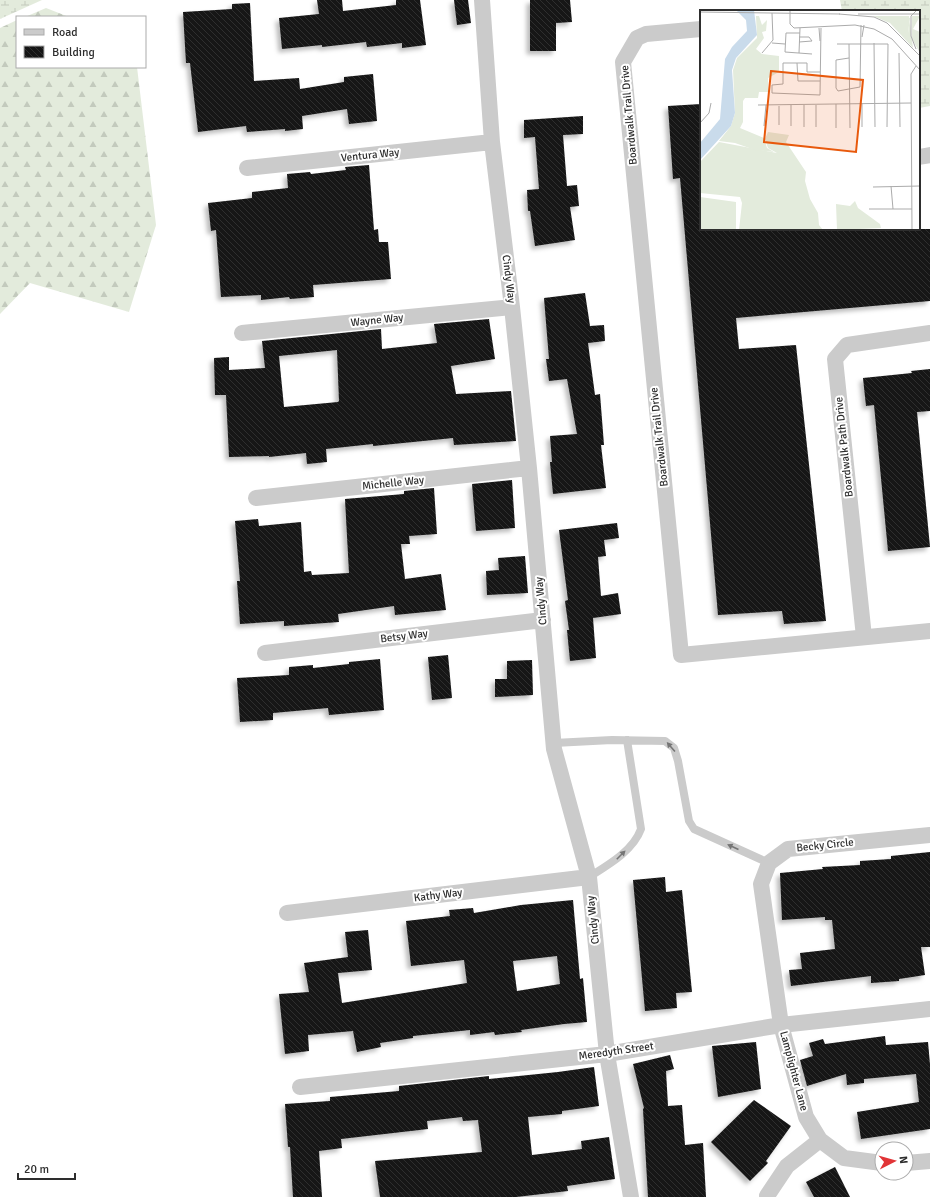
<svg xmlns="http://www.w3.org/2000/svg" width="930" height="1197" font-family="Signika,sans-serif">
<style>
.forest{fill:url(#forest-firs)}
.wetland{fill:url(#wetland-marsh)}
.building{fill:url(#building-back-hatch);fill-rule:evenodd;filter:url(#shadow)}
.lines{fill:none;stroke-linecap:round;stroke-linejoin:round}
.service{stroke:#cbcbcb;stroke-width:8}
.minor{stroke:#cbcbcb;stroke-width:16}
.oneway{fill:#757575}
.labels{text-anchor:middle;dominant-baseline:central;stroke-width:4;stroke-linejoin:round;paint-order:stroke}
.street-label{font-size:11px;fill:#2e2e2e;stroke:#fff}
.inset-road{fill:none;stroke:#ababab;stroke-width:1}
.view{fill:#e8590c;fill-opacity:0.15;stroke:#e8590c;stroke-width:2}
.inset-edge{fill:none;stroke:#2e2e2e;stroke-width:2}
</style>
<defs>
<pattern id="forest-firs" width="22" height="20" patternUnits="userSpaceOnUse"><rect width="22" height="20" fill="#e3ebdc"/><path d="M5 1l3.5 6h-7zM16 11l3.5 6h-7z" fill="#c3cabd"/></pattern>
<pattern id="wetland-marsh" width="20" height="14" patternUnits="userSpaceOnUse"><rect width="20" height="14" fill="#e3ebdc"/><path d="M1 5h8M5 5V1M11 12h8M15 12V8" fill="none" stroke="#c3cabd"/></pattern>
<pattern id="building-back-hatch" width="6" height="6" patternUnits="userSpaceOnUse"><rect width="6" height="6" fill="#151515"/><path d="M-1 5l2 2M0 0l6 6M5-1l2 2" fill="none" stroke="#2f2f2f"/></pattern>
<filter id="shadow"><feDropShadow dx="-3.5" dy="3.5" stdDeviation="2" flood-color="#0004"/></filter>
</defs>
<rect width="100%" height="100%" fill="#fff"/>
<path class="forest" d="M 46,8 L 69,17 L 25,17 Z
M 17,20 L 17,67 L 137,67 L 156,225 L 129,312 L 30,283 L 0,314 L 0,28 Z"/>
<path class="wetland" d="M 0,0 L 42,0 L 0,19 Z
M 840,0 L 930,0 L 930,106 L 919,108 L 919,11 L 842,11 Z"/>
<path class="building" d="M 317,0 L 342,0 L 343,11 L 396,5 L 396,0 L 420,0 L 426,45 L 402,48 L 402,43 L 367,47 L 366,42 L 322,47 L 322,45 L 282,49 L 279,18 L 319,14 Z
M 454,0 L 468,0 L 471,23 L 457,25 Z
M 530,0 L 570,0 L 572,22 L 556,23 L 556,51 L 530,51 Z
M 250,3 L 254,81 L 299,78 L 300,89 L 344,82 L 344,77 L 373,74 L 377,121 L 349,124 L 347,109 L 302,116 L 303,129 L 285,131 L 285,129 L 247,132 L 246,126 L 198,132 L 190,63 L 186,63 L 183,12 L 232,9 L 232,4 Z
M 701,104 L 701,229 L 930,229 L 930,301 L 736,318 L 739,349 L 796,345 L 826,621 L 784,624 L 782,611 L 718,615 L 680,178 L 673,179 L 668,106 Z
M 583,116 L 583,134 L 563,135 L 567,186 L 577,185 L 579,206 L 570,207 L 575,240 L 535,246 L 530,211 L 528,211 L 527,190 L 539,189 L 535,137 L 524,138 L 524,120 Z
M 369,165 L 374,230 L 378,229 L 379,242 L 388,242 L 391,279 L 313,285 L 314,297 L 290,299 L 289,297 L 261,300 L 261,295 L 221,297 L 216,230 L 211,231 L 208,203 L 252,198 L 252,192 L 288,188 L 287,174 L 310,172 L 311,174 L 346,170 L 345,167 Z
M 585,293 L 590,326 L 604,325 L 605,341 L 588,343 L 595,395 L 600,394 L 604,445 L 601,445 L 606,488 L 553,494 L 550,462 L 552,462 L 550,436 L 577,434 L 567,379 L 549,381 L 546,359 L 549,359 L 544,298 Z
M 489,319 L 495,359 L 451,366 L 456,394 L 511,391 L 516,441 L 454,445 L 453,438 L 373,446 L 373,444 L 326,449 L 327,462 L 307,464 L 306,453 L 269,457 L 269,456 L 229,457 L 226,395 L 215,395 L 214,358 L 229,357 L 229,370 L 265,368 L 262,341 L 381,329 L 382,349 L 437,343 L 434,324 ZM 337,350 L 339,401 L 338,402 L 284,407 L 279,356 Z
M 930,369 L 930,411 L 917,412 L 930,547 L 888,551 L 874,405 L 866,406 L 863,378 L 912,373 L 911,371 Z
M 512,480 L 515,528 L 476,531 L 472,484 Z
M 434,488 L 437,534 L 409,536 L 410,544 L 401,544 L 405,579 L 441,574 L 446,610 L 395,615 L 394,606 L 338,614 L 339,622 L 284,626 L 284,621 L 240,624 L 237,581 L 240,581 L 235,521 L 258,519 L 259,526 L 301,522 L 304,572 L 311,571 L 312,575 L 349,573 L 345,499 L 404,494 L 404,491 Z
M 617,523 L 619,538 L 604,540 L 606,556 L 598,557 L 601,596 L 618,593 L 621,614 L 593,618 L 596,658 L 570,661 L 567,630 L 569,630 L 565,601 L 568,600 L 559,530 Z
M 525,556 L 528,593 L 487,595 L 486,571 L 499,570 L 498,558 Z
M 448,655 L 452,698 L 432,700 L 428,657 Z
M 380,659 L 384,710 L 329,715 L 328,708 L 273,713 L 273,720 L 240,722 L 237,678 L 289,675 L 289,667 L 313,665 L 313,668 L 349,664 L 349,662 Z
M 532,660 L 533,695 L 495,697 L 495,679 L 507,679 L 507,661 Z
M 930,852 L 930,947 L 921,947 L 925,975 L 899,979 L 899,981 L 871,983 L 871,976 L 791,986 L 789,970 L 802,969 L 800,953 L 835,949 L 832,920 L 825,920 L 825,917 L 782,920 L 780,873 L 823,869 L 822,867 L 860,865 L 860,861 L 891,859 L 891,856 Z
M 665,877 L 666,892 L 682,890 L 692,992 L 676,993 L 677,1008 L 645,1011 L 633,880 Z
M 573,900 L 580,979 L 583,978 L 587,1022 L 564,1024 L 521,1030 L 522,1032 L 495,1035 L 494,1032 L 470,1035 L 470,1030 L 413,1036 L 413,1038 L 380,1043 L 381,1047 L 357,1052 L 353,1031 L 308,1035 L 309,1051 L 285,1054 L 279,994 L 309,992 L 304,963 L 348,957 L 345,932 L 368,930 L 372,970 L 338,973 L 342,1003 L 467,983 L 464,960 L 411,966 L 406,921 L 450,916 L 449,910 L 473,908 L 474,913 L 521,905 ZM 557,956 L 560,984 L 517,991 L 513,961 Z
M 885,1036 L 886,1045 L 928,1042 L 930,1064 L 930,1129 L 861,1139 L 857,1112 L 919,1102 L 916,1074 L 864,1079 L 864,1083 L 847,1085 L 846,1074 L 807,1086 L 800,1060 L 813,1056 L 809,1043 L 823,1039 L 825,1044 Z
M 756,1042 L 761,1089 L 718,1097 L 712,1046 Z
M 670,1055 L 674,1069 L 666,1071 L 668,1106 L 682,1105 L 685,1145 L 703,1143 L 706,1197 L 648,1197 L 643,1109 L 644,1108 L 633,1064 Z
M 594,1067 L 599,1106 L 562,1111 L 562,1114 L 528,1117 L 532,1155 L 582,1149 L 581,1141 L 609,1137 L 615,1179 L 567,1186 L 568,1191 L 516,1197 L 380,1197 L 375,1161 L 482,1152 L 478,1120 L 463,1121 L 462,1117 L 427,1121 L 428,1129 L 341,1139 L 342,1148 L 319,1151 L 322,1197 L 293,1197 L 290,1147 L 288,1147 L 285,1104 L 330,1101 L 330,1097 L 399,1091 L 399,1086 L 489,1076 L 489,1079 L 558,1072 Z
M 754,1100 L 791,1126 L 766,1161 L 768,1163 L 750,1181 L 711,1142 Z
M 835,1167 L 850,1197 L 814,1197 L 806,1182 Z"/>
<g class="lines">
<path class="service" d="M 554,743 L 612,740 L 665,741 L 674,748 L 678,761 L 689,821 L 694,829 L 769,863
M 589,877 C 608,865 633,851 641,829 L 627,740"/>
<path class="minor" d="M 482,0 L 492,142 L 512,307 L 529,468 L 554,749 L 589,877 L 607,1054 L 631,1197
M 701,29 L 646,34 L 637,38 L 623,62 L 681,655 L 930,631
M 919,157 L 930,155
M 247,168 L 492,142
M 242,333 L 512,307
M 256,498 L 529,468
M 864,637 L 835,359 L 847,345 L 930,333
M 265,653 L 543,620
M 287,913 L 589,877
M 300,1087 L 607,1054 L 781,1025 L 930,1009
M 882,1163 L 844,1158 L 820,1140 L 806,1117 L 781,1025 L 761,884 L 769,863 L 788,849 L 930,835
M 906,1163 L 930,1161
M 767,1196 L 787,1166 L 820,1140"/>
</g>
<defs><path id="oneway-solid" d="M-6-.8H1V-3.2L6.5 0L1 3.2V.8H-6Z"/></defs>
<g class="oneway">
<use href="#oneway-solid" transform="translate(671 747) rotate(-131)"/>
<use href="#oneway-solid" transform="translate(733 847) rotate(-156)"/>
<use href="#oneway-solid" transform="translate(621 855) rotate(-45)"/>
</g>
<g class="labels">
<g class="street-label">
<text transform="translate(629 115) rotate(-95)">Boardwalk Trail Drive</text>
<text transform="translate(370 155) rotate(-6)">Ventura Way</text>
<text transform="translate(509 279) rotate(83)">Cindy Way</text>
<text transform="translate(377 320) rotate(-6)">Wayne Way</text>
<text transform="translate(659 437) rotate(-96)">Boardwalk Trail Drive</text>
<text transform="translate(844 447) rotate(-96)">Boardwalk Path Drive</text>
<text transform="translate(393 483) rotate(-6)">Michelle Way</text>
<text transform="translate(541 601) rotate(-95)">Cindy Way</text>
<text transform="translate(404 636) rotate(-7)">Betsy Way</text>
<text transform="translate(825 845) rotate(-6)">Becky Circle</text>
<text transform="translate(438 895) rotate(-7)">Kathy Way</text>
<text transform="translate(593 920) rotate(-96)">Cindy Way</text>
<text transform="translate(616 1051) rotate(-8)">Meredyth Street</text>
<text transform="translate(794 1071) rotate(75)">Lamplighter Lane</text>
</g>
</g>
<g transform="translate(700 10)">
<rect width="220" height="220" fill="#fff"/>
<path d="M 173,6 L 209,6 L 213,38 L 190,13 ZM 198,8 L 210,8 L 208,23 L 204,19 ZM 212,6 L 220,6 L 213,19 L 220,22 L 220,43 L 212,29 Z" fill="#e3ebdc" fill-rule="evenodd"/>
<path d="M 197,8 L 210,8 L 208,23 L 206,24 ZM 68,122 L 89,125 L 86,132 L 106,162 L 105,171 L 110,189 L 118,203 L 119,215 L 123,220 L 39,220 L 42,193 L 40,187 L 0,183 L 0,152 L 19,132 L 77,143 L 68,138 L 65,129 ZM 0,187 L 36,192 L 36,220 L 0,220 ZM 155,191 L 158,198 L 180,214 L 181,218 L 137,220 L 136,194 L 150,196 Z" fill="#e3ebdc"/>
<path d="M 56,6 L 59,6 L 62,15 L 67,10 L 66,21 L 62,22 L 64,28 L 56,39 L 62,44 L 79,46 L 79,62 L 68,68 L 68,82 L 59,82 L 58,88 L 45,88 L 43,91 L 43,112 L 40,118 L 64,128 L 67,138 L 74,142 L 55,140 L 35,133 L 19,131 L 31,116 L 35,103 L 33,60 L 37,48 L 57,28 Z" fill="#e3ebdc"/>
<path d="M 36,0 L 54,0 L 57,25 L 36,48 L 32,60 L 35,103 L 31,116 L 0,150 L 0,133 L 20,109 L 25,49 L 32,37 L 47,21 L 46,10 Z" fill="#c9dbeb"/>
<path class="inset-road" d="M 90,0 L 90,14 L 94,18 L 155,15 L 174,19 L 192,29 L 220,60M 106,0 L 168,0M 0,2 L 140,4M 139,4 L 174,7 L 187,13 L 220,46M 158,4 L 220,4M 119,18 L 120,31M 100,23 L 86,23 L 85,42 L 112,44M 162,27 L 164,15M 99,32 L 112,31 L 109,27 L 99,27M 72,33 L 85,34M 174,33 L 175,117M 137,34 L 188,34 L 187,117M 149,34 L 150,118M 216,39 L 211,26 L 211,6 L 217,0M 62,43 L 73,30 L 72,3M 99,43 L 100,18M 199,43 L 200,117M 149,48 L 136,50 L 136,78 L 138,81 L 160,77 L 161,15M 97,53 L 98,71 L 120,71M 120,62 L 107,62 L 107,53 L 83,53 L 83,74 L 72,75 L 72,83 L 120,85 L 121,18M 162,93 L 162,117M 136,94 L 136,118M 58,95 L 211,93M 104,95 L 104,117M 116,95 L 116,117M 79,96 L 79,115M 0,113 L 9,103 L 11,93M 64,116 L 66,95M 91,116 L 91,95M 191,176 L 193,199M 173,177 L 220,176M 169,199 L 212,199M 212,220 L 211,64 L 216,56"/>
<path class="view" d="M 71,61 L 163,70 L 156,142 L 64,132 Z"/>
<rect width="220" height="220" class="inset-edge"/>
</g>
<rect x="16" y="16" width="130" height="52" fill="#ffffff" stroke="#ababab"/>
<rect x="24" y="29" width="20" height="6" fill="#cbcbcb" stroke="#ababab"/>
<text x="52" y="36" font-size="12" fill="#2e2e2e">Road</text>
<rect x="24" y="46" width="20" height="12" fill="url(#building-back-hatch)" stroke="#ababab"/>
<text x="52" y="56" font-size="12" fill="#2e2e2e">Building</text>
<g transform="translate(894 1161) rotate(84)"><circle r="19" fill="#ffffff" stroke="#ababab"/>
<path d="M0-3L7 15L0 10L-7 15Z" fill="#e13436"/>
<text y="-6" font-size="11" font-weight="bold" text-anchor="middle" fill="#2e2e2e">N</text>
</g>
<path d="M18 1173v6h57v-6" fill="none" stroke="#2e2e2e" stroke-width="2"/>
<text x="24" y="1173" font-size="12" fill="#2e2e2e" stroke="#ffffff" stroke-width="3" paint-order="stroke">20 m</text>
</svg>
